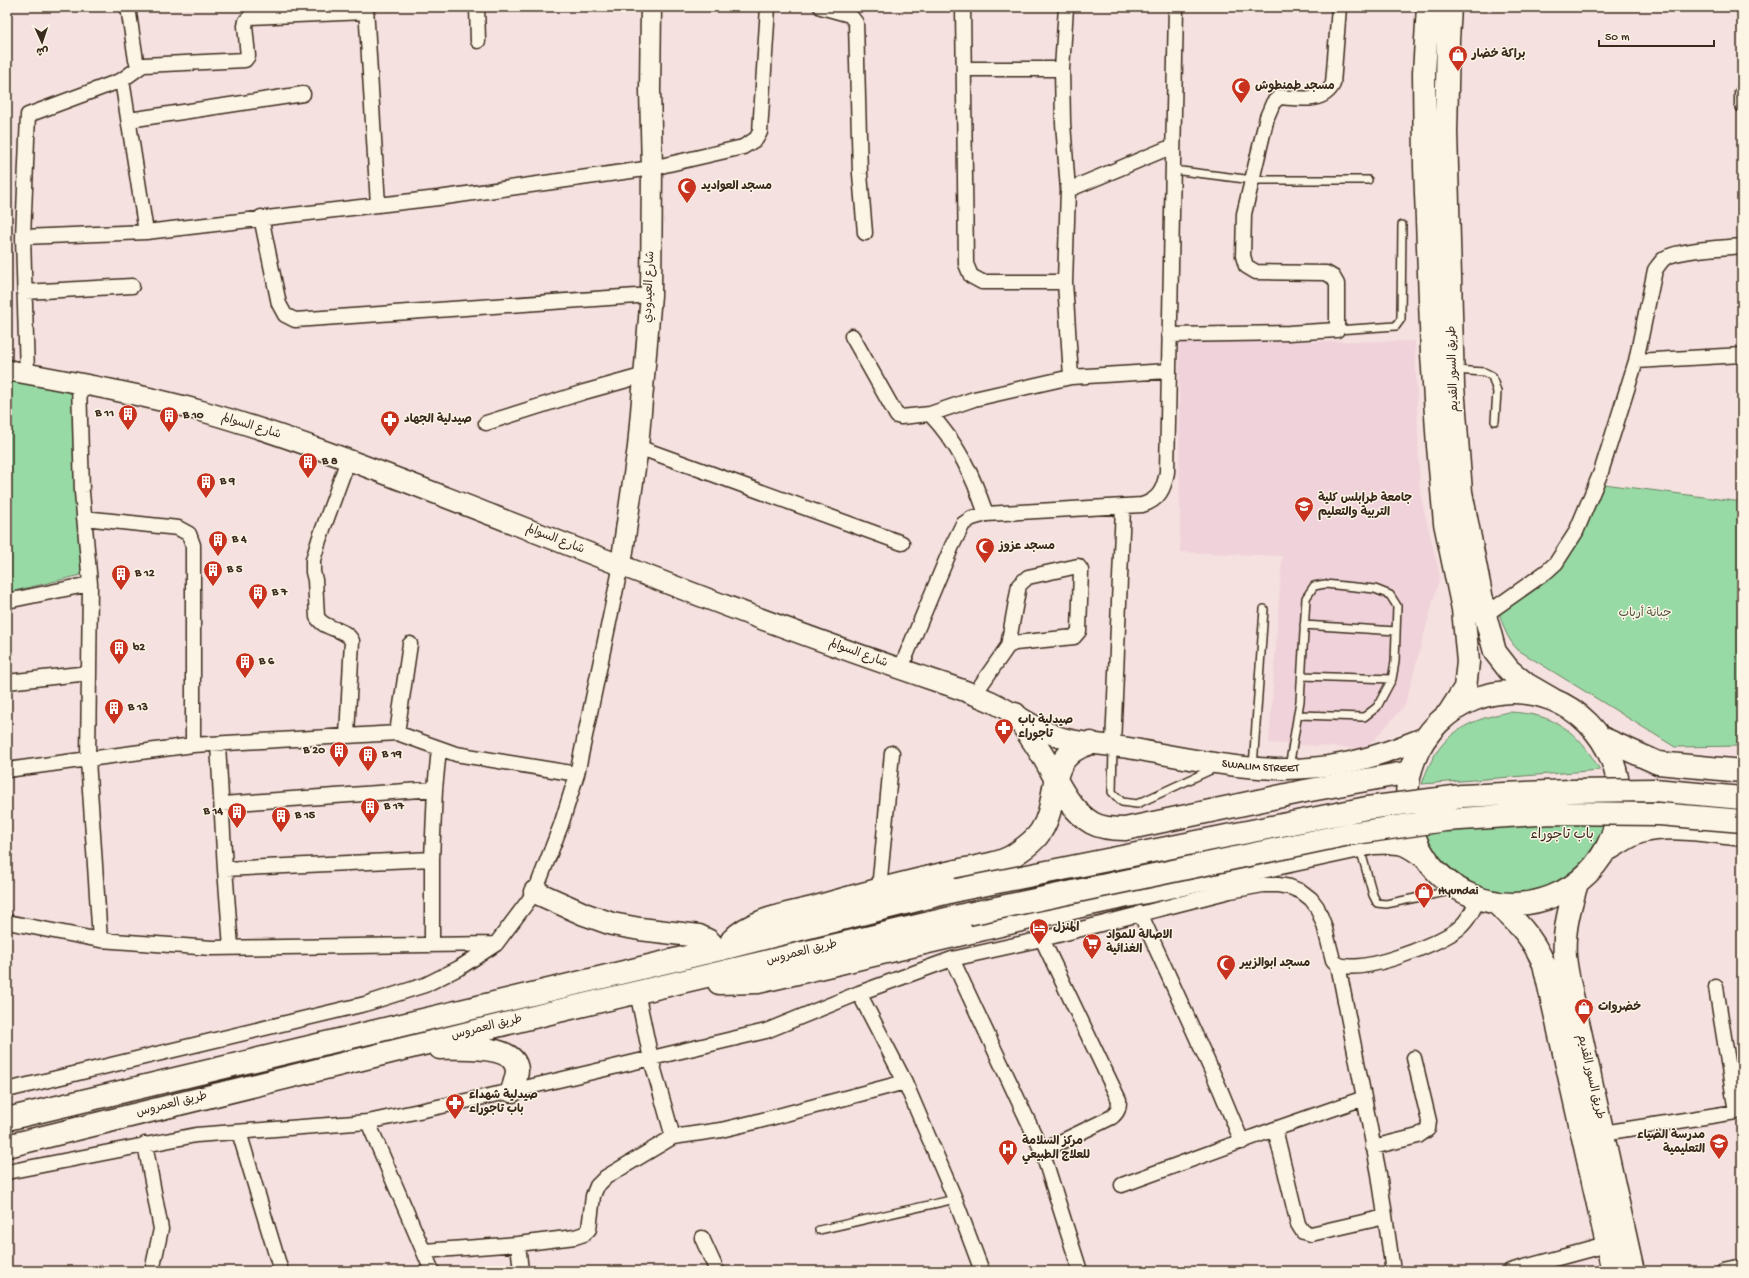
<svg xmlns="http://www.w3.org/2000/svg" width="1749" height="1278" font-family="'Gochi Hand','Playpen Sans Arabic',sans-serif">
<style>
.built{fill:#f0d3da}
.green{fill:#98daa5;stroke:#6a8262}
.lines{fill:none;stroke-linecap:round;stroke-linejoin:round}
.lane-casing{stroke:#3b2a1e;stroke-width:10}
.street-casing{stroke:#3b2a1e;stroke-width:17}
.secondary-casing{stroke:#3b2a1e;stroke-width:23}
.primary-casing{stroke:#3b2a1e;stroke-width:25}
.lane{stroke:#fcf5e5;stroke-width:7}
.street{stroke:#fcf5e5;stroke-width:14}
.secondary{stroke:#fcf5e5;stroke-width:20}
.primary{stroke:#fcf5e5;stroke-width:22}
.primary-bridge-casing{stroke:#3b2a1e;stroke-width:25;stroke-linecap:butt}
.primary-bridge{stroke:#fcf5e5;stroke-width:22}
.labels{text-anchor:middle;dominant-baseline:central;stroke-width:3;stroke-linejoin:round;paint-order:stroke}
.poi-label{font-size:12px;font-weight:bold;fill:#3b2a1e;stroke:#fcf5e5;text-anchor:start}
.street-label{font-size:12px;fill:#3b2a1e;stroke:#fcf5e5}
.park-label{font-size:12px;fill:#525640;stroke:#fcf5e5}
.quarter-label{font-size:14px;fill:#3b2a1e;stroke:#fcf5e5}
</style>
<rect width="100%" height="100%" fill="#f5e1df"/>
<filter id="ink" filterUnits="userSpaceOnUse"><feTurbulence type="fractalNoise" baseFrequency=".025" numOctaves="2"/><feDisplacementMap in="SourceGraphic" scale="8" xChannelSelector="R" yChannelSelector="G"/><feConvolveMatrix kernelMatrix="1 2 1 2 8 2 1 2 1" color-interpolation-filters="sRGB"/></filter>
<g filter="url(#ink)">
<path class="built" d="M 1415,341 L 1420,493 L 1440,576 L 1405,705 L 1366,749 L 1269,743 L 1282,556 L 1180,552 L 1179,342 Z"/>
<path class="green" d="M 7,378 L 72,393 L 81,575 L 10,592 L 7,578 Z
M 1604,484 L 1742,502 L 1742,746 L 1675,747 L 1518,650 C 1507,639 1503,626 1499,612 L 1557,569 Z
M 1509,712 C 1556,714 1577,731 1600,770 L 1422,784 C 1437,737 1462,721 1509,712 Z
M 1607,819 C 1597,843 1582,868 1561,883 C 1552,888 1542,890 1532,892 C 1518,895 1501,896 1487,891 C 1459,880 1434,856 1424,829 Z"/>
<g class="lines">
<defs>
<path id="lane" d="M 1173,170 L 1253,180 L 1368,180
M 1337,330 L 1396,326 L 1401,319 L 1402,225
M 1455,370 L 1484,372 L 1492,376 L 1497,392 L 1495,421
M 1304,625 L 1396,631
M 1302,676 L 1392,679
M 1113,748 L 1112,792 L 1122,802 L 1137,804 L 1215,768
M 1253,767 L 1264,609
M 1289,768 L 1300,701 L 1306,598 L 1314,586 L 1325,584 L 1375,589 L 1390,595 L 1397,606 L 1395,662 L 1392,679 L 1377,707 L 1364,717 L 1299,715
M 1360,848 L 1373,895 L 1377,903 L 1386,904 L 1460,889
M 819,1230 L 955,1199"/>
<path id="street" d="M 128,7 L 136,60 L 140,67 L 122,80 L 146,232
M 366,7 L 378,205
M 477,7 L 478,41
M 821,7 L 850,15 L 856,23 L 860,174 L 865,233
M 963,7 L 966,264 L 971,276 L 982,282 L 1065,282
M 1066,7 L 1062,69 L 1063,123 L 1068,190 L 1065,282 L 1071,377
M 140,67 L 144,65 L 245,60 L 248,56 L 245,26 L 246,21 L 250,17 L 366,12
M 964,69 L 1062,69
M 1742,93 L 1742,105
M 129,120 L 303,94
M 1068,190 L 1173,146
M 261,217 L 279,304 L 285,315 L 295,320 L 651,295
M 23,237 L 28,115 L 122,80
M 25,292 L 132,286
M 1169,335 L 1289,333 L 1337,330 L 1337,284 L 1333,277 L 1326,273 L 1256,272 L 1246,266 L 1243,256 L 1244,214 L 1267,117 L 1273,103 L 1279,97 C 1298,98 1323,104 1333,84 L 1339,7
M 852,336 L 897,416 L 901,417 L 930,414
M 1636,361 L 1742,355
M 27,374 L 23,237 L 146,232 L 438,198 L 652,168 L 743,147 L 756,139 L 760,132 L 768,7
M 79,382 L 82,492 L 90,584 L 88,760 L 100,940
M 486,423 L 584,392 L 645,375
M 638,447 L 902,543
M 986,514 C 973,476 959,445 930,414 L 974,399 L 1071,377 L 1168,371
M 84,518 L 178,528 L 189,534 L 193,545 L 193,745
M 7,601 L 90,584
M 1485,615 L 1546,572 L 1556,563 L 1576,532 L 1601,472 L 1636,361 L 1655,270 C 1658,266 1661,261 1665,258 C 1680,249 1723,248 1742,246
M 900,670 L 952,546 L 963,524 L 972,518 L 986,514 L 1142,505 C 1159,500 1164,489 1167,472 L 1176,7
M 7,682 L 89,673
M 974,695 L 1008,646 L 1015,643 L 1074,637 L 1079,631 L 1081,570 L 1078,566 L 1028,577 L 1019,585 L 1008,646
M 397,733 L 410,644
M 347,735 L 352,641 C 345,627 325,631 317,617 L 315,580 L 313,572 L 313,560 L 319,540 L 348,460
M 218,744 L 225,869 L 231,947
M 1113,745 L 1123,507
M 7,770 L 193,745 L 397,733 L 456,754 L 577,774
M 222,804 L 435,789
M 225,869 L 432,859
M 879,889 L 892,753
M 1140,913 L 1220,1089 L 1242,1142
M 7,922 L 100,940 L 212,948 L 495,944
M 432,945 L 432,859 L 435,789 L 439,749
M 952,959 L 1042,1151 L 1080,1271
M 1338,965 L 1379,1174 L 1393,1271
M 1716,987 L 1736,1112
M 637,992 L 651,1059 L 673,1137
M 859,993 L 905,1082 L 955,1199 L 982,1271
M 7,1090 L 365,1004 L 425,985 L 459,968 L 496,944 L 535,892 L 561,825 L 577,774 L 621,565
M 1364,1098 L 1275,1129 L 1298,1224 L 1303,1232 L 1311,1234 L 1385,1217
M 368,1122 L 432,1271
M 239,1132 L 281,1271
M 1603,1133 L 1742,1111
M 145,1144 L 161,1229 L 152,1271
M 1373,1147 L 1418,1136 L 1428,1129 L 1429,1121 L 1414,1058
M 1042,1151 L 1112,1117 C 1118,1112 1119,1108 1119,1100 L 1042,939
M 7,1172 L 196,1135 L 368,1122 L 512,1091 L 766,1031 L 859,993 L 952,959 L 1042,939 L 1230,891 L 1263,885 L 1278,885 L 1290,887 L 1302,892 L 1311,899 L 1317,907 L 1324,925 L 1333,960 C 1348,982 1441,943 1458,929 C 1468,921 1473,910 1478,899
M 1122,1185 L 1275,1129
M 702,1238 L 717,1271
M 518,1244 L 575,1237 L 584,1234 L 589,1229 L 593,1196 L 597,1186 L 606,1177 L 673,1137 L 721,1130 L 755,1122 L 905,1082
M 424,1251 L 518,1244 L 521,1271
M 1510,1271 L 1606,1245
M 1723,1271 L 1742,1267"/>
<g id="secondary">
<path id="s1" d="M 7,370 C 73,382 140,394 205,412 C 303,440 398,479 494,516 C 640,573 787,631 936,681 C 955,687 974,694 992,702 C 1017,714 1039,732 1066,739 C 1090,745 1115,745 1140,750 C 1205,762 1274,777 1340,764 C 1370,759 1398,748 1426,737"/>
<path d="M 621,565 L 638,447 L 651,295 L 652,168 L 650,90 L 651,7"/>
</g>
<path id="primary" d="M 1428,7 L 1424,73 L 1425,166 L 1432,353 L 1438,446 L 1445,523 L 1463,609 L 1468,662 L 1465,688 L 1449,713
M 1450,7 L 1448,40 L 1446,132 L 1453,386 L 1461,492 L 1485,615 L 1495,652 L 1509,670 L 1526,684 L 1552,699
M1407 798a106 106 0 1 1 212 0a106 106 0 1 1-212 0Z
M 1015,714 C 1025,729 1035,743 1044,758 C 1057,780 1068,809 1092,823 C 1101,828 1114,829 1125,829 L 1305,791 L 1410,772
M 1602,738 L 1658,763 L 1742,771
M 1607,850 C 1617,845 1628,836 1640,832 C 1670,824 1711,831 1742,835
M 1577,883 C 1570,906 1563,931 1565,956 C 1566,969 1569,982 1572,995 L 1633,1271
M 535,892 L 584,914 L 612,924 L 640,929 L 699,936 L 709,941 L 717,950
M 1495,902 C 1517,922 1532,936 1544,964 L 1613,1271
M 732,940 C 750,920 788,914 813,908 C 860,894 908,882 956,871 C 974,867 998,865 1014,855 C 1024,848 1034,842 1041,831 C 1062,798 1042,757 1091,743
M 719,983 L 758,982 L 797,973 L 1081,906 L 1373,843 C 1402,841 1405,842 1427,859
M 440,1048 C 458,1048 515,1043 517,1070 C 517,1076 514,1085 512,1091
M 7,1119 L 725,948 L 957,890
M 7,1146 L 558,1011 L 968,914"/>
</defs>
<use href="#lane" class="lane-casing"/>
<use href="#street" class="street-casing"/>
<use href="#secondary" class="secondary-casing"/>
<use href="#primary" class="primary-casing"/>
<use href="#lane" class="lane"/>
<use href="#street" class="street"/>
<use href="#secondary" class="secondary"/>
<use href="#primary" class="primary"/>
<defs>
<path id="primary-bridge" d="M 957,890 L 1367,808 L 1462,796 L 1570,791 L 1654,790 L 1742,798
M 968,914 L 1349,834 L 1445,820 L 1552,813 L 1659,814 L 1742,821"/>
</defs>
<use href="#primary-bridge" class="primary-bridge-casing"/>
<use href="#primary-bridge" class="primary-bridge"/>
</g>
</g>
<defs>
<symbol id="shop-pin" viewBox="-11 -11 22 30"><path d="M0 17L-7.5 6A9.5 9.5 0 1 1 7.5 6Z" fill="#c8321e" stroke="#fcf5e5"/><path d="M-5-2.5h2.3a2.7 3.5 0 0 1 5.4 0H5L5.5 6h-11ZM-1.5-2.5h3a1.5 2.3 0 0 0-3 0Z" fill="#fff"/></symbol>
<symbol id="mosque-pin" viewBox="-11 -11 22 30"><path d="M0 17L-7.5 6A9.5 9.5 0 1 1 7.5 6Z" fill="#c8321e" stroke="#fcf5e5"/><path d="M3.5-4.9A6 6 0 1 0 3.5 4.9A5 5 0 1 1 3.5-4.9Z" fill="#fff"/></symbol>
<symbol id="building-pin" viewBox="-11 -11 22 30"><path d="M0 17L-7.5 6A9.5 9.5 0 1 1 7.5 6Z" fill="#c8321e" stroke="#fcf5e5"/><path d="M-4-6H4V6H1V3H-1V6H-4ZM-2.5-4.3h1.7v1.8h-1.7ZM.8-4.3h1.7v1.8H.8ZM-2.5-1h1.7V.8h-1.7ZM.8-1h1.7V.8H.8Z" fill="#fff"/></symbol>
<symbol id="pharmacy-pin" viewBox="-11 -11 22 30"><path d="M0 17L-7.5 6A9.5 9.5 0 1 1 7.5 6Z" fill="#c8321e" stroke="#fcf5e5"/><path d="M-2-6h4v4h4v4h-4v4h-4v-4h-4v-4h4Z" fill="#fff"/></symbol>
<symbol id="university-pin" viewBox="-11 -11 22 30"><path d="M0 17L-7.5 6A9.5 9.5 0 1 1 7.5 6Z" fill="#c8321e" stroke="#fcf5e5"/><path d="M0-5L7-2L0 1L-7-2ZM-4 1L0 2.5L4 1V4Q0 6-4 4Z" fill="#fff"/></symbol>
<symbol id="hotel-pin" viewBox="-11 -11 22 30"><path d="M0 17L-7.5 6A9.5 9.5 0 1 1 7.5 6Z" fill="#c8321e" stroke="#fcf5e5"/><path d="M-6-4.5h1.5V1H6V5H4.5V3h-9V5H-6ZM-4 0a1.8 1.8 0 1 1 3.6 0ZM.5 0V-2.5h3Q6-2.5 6 0Z" fill="#fff"/></symbol>
<symbol id="supermarket-pin" viewBox="-11 -11 22 30"><path d="M0 17L-7.5 6A9.5 9.5 0 1 1 7.5 6Z" fill="#c8321e" stroke="#fcf5e5"/><path d="M-6-5.5h2.5l.6 2H6L4.5 2H-2.5L-4.4-4H-6ZM-1.5 3.2a1.3 1.3 0 1 0 .1 0ZM3 3.2a1.3 1.3 0 1 0 .1 0Z" fill="#fff"/></symbol>
<symbol id="school-pin" viewBox="-11 -11 22 30"><path d="M0 17L-7.5 6A9.5 9.5 0 1 1 7.5 6Z" fill="#c8321e" stroke="#fcf5e5"/><path d="M0-5L7-2L0 1L-7-2ZM-4 1L0 2.5L4 1V4Q0 6-4 4Z" fill="#fff"/></symbol>
<symbol id="hospital-pin" viewBox="-11 -11 22 30"><path d="M0 17L-7.5 6A9.5 9.5 0 1 1 7.5 6Z" fill="#c8321e" stroke="#fcf5e5"/><path d="M-5-5h3v3.5h4V-5h3V5h-3V1.5h-4V5h-3Z" fill="#fff"/></symbol>
</defs>
<g fill-rule="evenodd">
<use href="#shop-pin" x="1447" y="44" width="22" height="30"/>
<use href="#mosque-pin" x="1230" y="76" width="22" height="30"/>
<use href="#mosque-pin" x="676" y="176" width="22" height="30"/>
<use href="#building-pin" x="117" y="403" width="22" height="30"/>
<use href="#building-pin" x="158" y="405" width="22" height="30"/>
<use href="#pharmacy-pin" x="379" y="409" width="22" height="30"/>
<use href="#building-pin" x="297" y="451" width="22" height="30"/>
<use href="#building-pin" x="195" y="471" width="22" height="30"/>
<use href="#university-pin" x="1293" y="495" width="22" height="30"/>
<use href="#building-pin" x="207" y="529" width="22" height="30"/>
<use href="#mosque-pin" x="974" y="536" width="22" height="30"/>
<use href="#building-pin" x="202" y="559" width="22" height="30"/>
<use href="#building-pin" x="110" y="563" width="22" height="30"/>
<use href="#building-pin" x="247" y="582" width="22" height="30"/>
<use href="#building-pin" x="108" y="637" width="22" height="30"/>
<use href="#building-pin" x="234" y="651" width="22" height="30"/>
<use href="#building-pin" x="103" y="697" width="22" height="30"/>
<use href="#pharmacy-pin" x="993" y="717" width="22" height="30"/>
<use href="#building-pin" x="328" y="740" width="22" height="30"/>
<use href="#building-pin" x="357" y="744" width="22" height="30"/>
<use href="#building-pin" x="359" y="796" width="22" height="30"/>
<use href="#building-pin" x="226" y="801" width="22" height="30"/>
<use href="#building-pin" x="270" y="805" width="22" height="30"/>
<use href="#shop-pin" x="1413" y="881" width="22" height="30"/>
<use href="#hotel-pin" x="1028" y="917" width="22" height="30"/>
<use href="#supermarket-pin" x="1081" y="932" width="22" height="30"/>
<use href="#mosque-pin" x="1215" y="953" width="22" height="30"/>
<use href="#shop-pin" x="1573" y="997" width="22" height="30"/>
<use href="#pharmacy-pin" x="444" y="1092" width="22" height="30"/>
<use href="#school-pin" x="1708" y="1132" width="22" height="30"/>
<use href="#hospital-pin" x="997" y="1138" width="22" height="30"/>
</g>
<g class="labels">
<g class="poi-label">
<text x="1472" y="55">براكة خضار</text>
<text x="1255" y="87">مسجد طمنطوش</text>
<text x="701" y="187">مسجد العواديد</text>
<text x="114" y="414" text-anchor="end">B 11</text>
<text x="183" y="416">B 10</text>
<text x="404" y="420">صيدلية الجهاد</text>
<text x="322" y="462">B 8</text>
<text x="220" y="482">B 9</text>
<text x="1318" y="499">جامعة طرابلس كلية<tspan x="1318" dy="14">التربية والتعليم</tspan></text>
<text x="232" y="540">B 4</text>
<text x="999" y="547">مسجد عزوز</text>
<text x="227" y="570">B 5</text>
<text x="135" y="574">B 12</text>
<text x="272" y="593">B 7</text>
<text x="133" y="648">b2</text>
<text x="259" y="662">B 6</text>
<text x="128" y="708">B 13</text>
<text x="1018" y="721">صيدلية باب<tspan x="1018" dy="14">تاجوراء</tspan></text>
<text x="325" y="751" text-anchor="end">B 20</text>
<text x="382" y="755">B 19</text>
<text x="384" y="807">B 17</text>
<text x="223" y="812" text-anchor="end">B 14</text>
<text x="295" y="816">B 15</text>
<text x="1438" y="892">Hyundai</text>
<text x="1053" y="928">المنزل</text>
<text x="1106" y="936">الاصالة للمواد<tspan x="1106" dy="14">الغذائية</tspan></text>
<text x="1240" y="964">مسجد ابوالزبير</text>
<text x="1598" y="1008">خضروات</text>
<text x="469" y="1096">صيدلية شهداء<tspan x="469" dy="14">باب تاجوراء</tspan></text>
<text x="1705" y="1136" text-anchor="end">مدرسة الضياء<tspan x="1705" dy="14">التعليمية</tspan></text>
<text x="1022" y="1142">مركز السلامة<tspan x="1022" dy="14">للعلاج الطبيعي</tspan></text>
</g>
<g class="street-label">
<text transform="translate(650 287) rotate(-88)">شارع العيدودي</text>
<text transform="translate(1454 369) rotate(-92)">طريق السور القديم</text>
<text transform="translate(251 427) rotate(17)">شارع السوالم</text>
<text transform="translate(555 540) rotate(21)">شارع السوالم</text>
<text transform="translate(858 654) rotate(20)">شارع السوالم</text>
<text stroke="none"><textPath href="#s1" startOffset="1321">SWALIM STREET</textPath></text>
<text transform="translate(802 953) rotate(-14)">طريق العمروس</text>
<text transform="translate(487 1028) rotate(-14)">طريق العمروس</text>
<text transform="translate(1590 1077) rotate(77)">طريق السور القديم</text>
<text transform="translate(172 1105) rotate(-14)">طريق العمروس</text>
</g>
<g class="park-label">
<text x="1645" y="614">جبانة أرباب</text>
</g>
<g class="quarter-label">
<text x="1562" y="835">باب تاجوراء</text>
</g>
</g>
<rect width="1749" height="1278" fill="none" stroke="#fcf5e5" stroke-width="24"/>
<rect x="12" y="12" width="1725" height="1254" fill="none" stroke="#3b2a1e" stroke-width="1.5" filter="url(#ink)"/>
<g transform="translate(42 42) rotate(177)" stroke="#fcf5e5" stroke-width="3" paint-order="stroke">
<path d="M0-3L7 15L0 10L-7 15Z" fill="#3b2a1e"/>
<text y="-6" font-size="11" font-weight="bold" text-anchor="middle" fill="#3b2a1e">ش</text>
</g>
<path d="M1599 40v6h115v-6" fill="none" stroke="#3b2a1e" stroke-width="2"/>
<text x="1605" y="40" font-size="12" fill="#3b2a1e" stroke="#fcf5e5" stroke-width="3" paint-order="stroke">50 m</text>
</svg>
